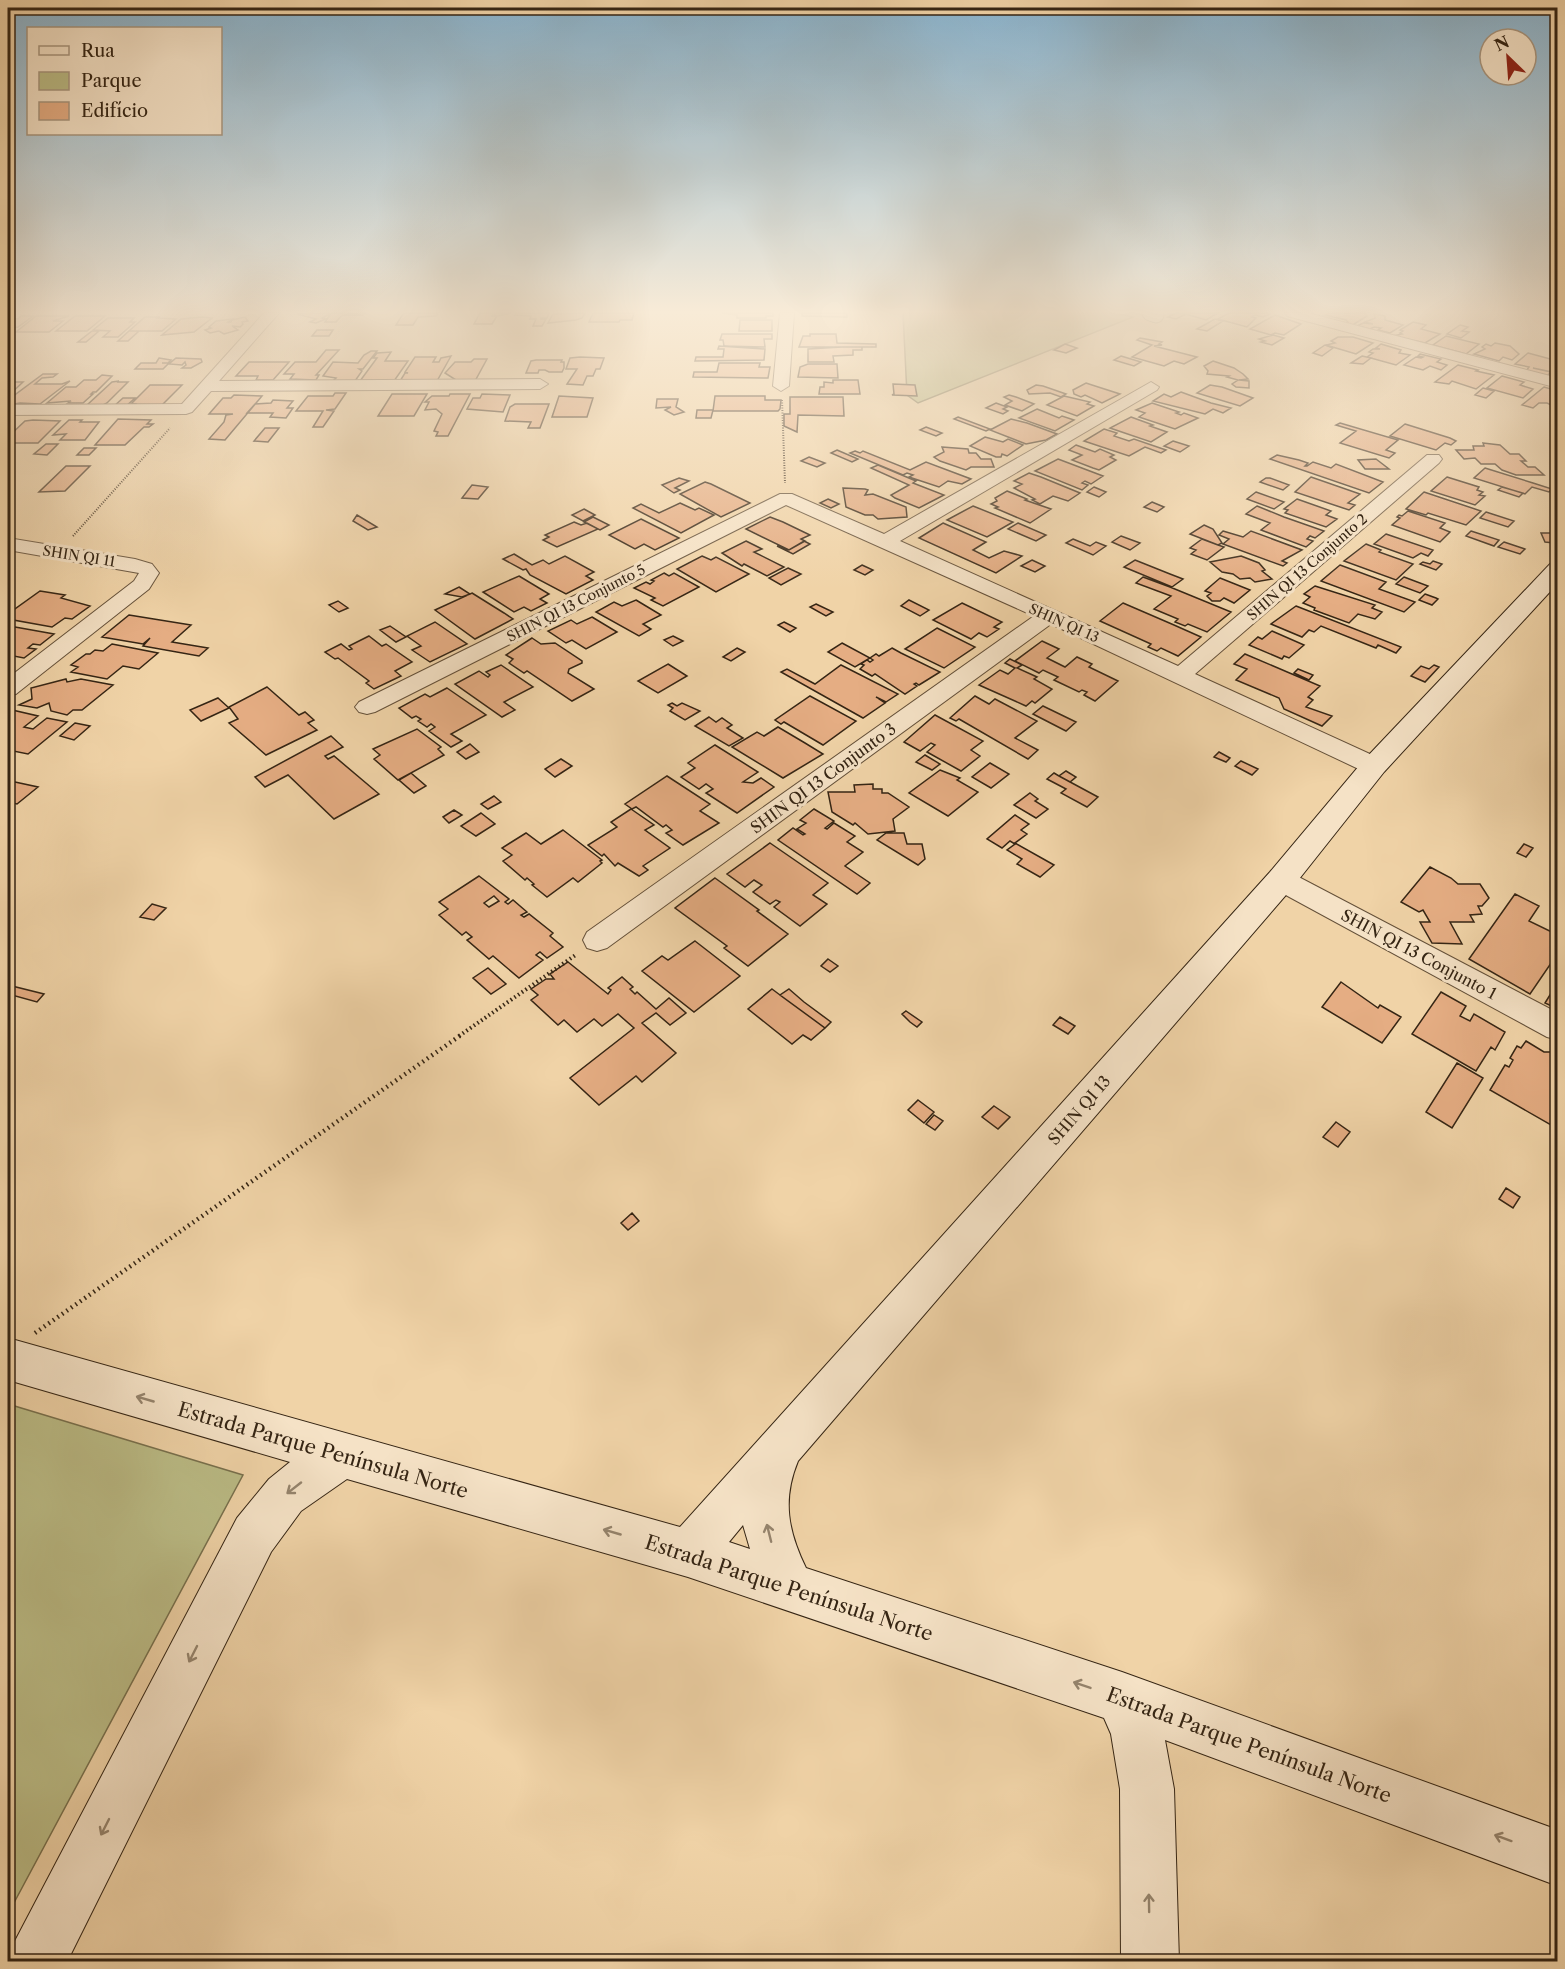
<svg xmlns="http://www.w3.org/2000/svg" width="1565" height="1969" font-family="'Libre Caslon Text',serif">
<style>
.green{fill:#bbbc86;stroke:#78704d;stroke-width:1.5}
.building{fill:#e5ad83;stroke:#352514;stroke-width:1.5;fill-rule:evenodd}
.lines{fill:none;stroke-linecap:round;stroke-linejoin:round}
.lane-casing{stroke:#645039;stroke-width:17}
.street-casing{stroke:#645039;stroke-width:2}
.secondary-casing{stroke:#352514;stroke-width:2}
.path-far2{stroke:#352514;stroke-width:2;stroke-dasharray:1 1.5;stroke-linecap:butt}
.path-far1{stroke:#352514;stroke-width:4;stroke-dasharray:1.5 3;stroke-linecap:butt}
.path{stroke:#352514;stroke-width:4.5;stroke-dasharray:1.5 4;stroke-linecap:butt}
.lane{stroke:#f5e2c6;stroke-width:15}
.street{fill:#f5e2c6;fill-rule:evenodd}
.secondary{fill:#f5e2c6;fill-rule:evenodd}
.oneway{stroke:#95846d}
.labels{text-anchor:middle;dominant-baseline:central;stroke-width:6;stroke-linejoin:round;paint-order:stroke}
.far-street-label{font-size:14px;fill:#352514;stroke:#f5e2c6}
.street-label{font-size:16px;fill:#352514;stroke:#f5e2c6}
.near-street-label{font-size:20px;fill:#352514;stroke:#f5e2c6}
</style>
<rect width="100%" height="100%" fill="#f0d3a7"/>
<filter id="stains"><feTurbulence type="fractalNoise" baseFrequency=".00333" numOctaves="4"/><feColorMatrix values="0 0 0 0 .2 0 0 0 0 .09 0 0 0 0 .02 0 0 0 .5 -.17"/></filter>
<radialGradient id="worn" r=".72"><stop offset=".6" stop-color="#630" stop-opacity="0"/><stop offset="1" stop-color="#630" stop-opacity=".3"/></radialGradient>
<path class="green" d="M 903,313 L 1116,313 L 1133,317 L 918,403 L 907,395 Z
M 8,1404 L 243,1475 L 8,1914 Z"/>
<path class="building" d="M 331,313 L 365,313 L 363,315 L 342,315 L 336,322 L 325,322 Z
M 331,313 L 322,318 L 326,319 L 316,323 L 310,322 L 316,319 L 297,314 Z
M 407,313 L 438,313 L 436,316 L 418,317 L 413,325 L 396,325 L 403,314 Z
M 511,313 L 498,316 L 493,314 L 492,316 L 497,316 L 492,324 L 474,324 L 480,313 Z
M 516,313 L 549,313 L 547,318 L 541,318 L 541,319 L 546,319 L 542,326 L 533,326 L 536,319 L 530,319 L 531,316 L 515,315 Z
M 585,313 L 582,318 L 576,320 L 548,323 L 553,314 Z
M 593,313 L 634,313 L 632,320 L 620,320 L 619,322 L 589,322 Z
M 722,313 L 773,313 L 773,316 L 766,316 L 766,318 L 737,318 L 737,315 Z
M 802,313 L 847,313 L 847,317 L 802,316 Z
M 1176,313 L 1218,313 L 1206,320 L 1186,314 L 1176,319 L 1168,317 Z
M 1229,313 L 1268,313 L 1270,314 L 1263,317 L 1255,315 L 1252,317 L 1256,318 L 1247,327 L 1218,319 Z
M 1329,313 L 1364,313 L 1367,316 L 1351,326 L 1346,320 L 1325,315 Z
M 1374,314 L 1385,316 L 1385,320 L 1403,325 L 1390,333 L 1378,330 L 1381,328 L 1374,327 L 1370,329 L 1357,326 L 1363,323 L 1373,324 L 1365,322 L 1375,318 Z
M 1275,315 L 1301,324 L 1284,335 L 1275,333 L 1271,335 L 1250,329 Z
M 21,316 L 33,316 L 18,327 L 8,328 L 8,318 L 18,319 Z
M 36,316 L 69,316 L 53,321 L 63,321 L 49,332 L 16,332 Z
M 75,316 L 105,316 L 87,331 L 56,331 Z
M 145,317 L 160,317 L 158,318 L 176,319 L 162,331 L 129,331 Z
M 202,317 L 212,318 L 194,332 L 162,335 L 181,319 Z
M 245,317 L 248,321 L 242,322 L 243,324 L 240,327 L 232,326 L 238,330 L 224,334 L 219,331 L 210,333 L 205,330 L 211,328 L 209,327 L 216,321 L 232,319 L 228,322 L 231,322 L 232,320 Z
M 108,318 L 134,318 L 130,322 L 135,322 L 118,337 L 103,337 L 110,331 L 93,330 Z
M 1215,319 L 1223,321 L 1207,331 L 1197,329 Z
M 740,320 L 772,320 L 772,331 L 739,331 Z
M 1413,322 L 1426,325 L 1421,329 L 1440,334 L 1425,343 L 1393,336 L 1402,334 L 1400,333 L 1403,331 L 1400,330 Z
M 1460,325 L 1468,327 L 1462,331 L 1469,332 L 1461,338 L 1447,334 Z
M 317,330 L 333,330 L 329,336 L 312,336 Z
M 92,331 L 99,331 L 86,342 L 78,342 Z
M 129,331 L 139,331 L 128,341 L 118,341 Z
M 722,334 L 772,334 L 772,339 L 764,339 L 765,347 L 724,346 L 723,340 L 720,340 Z
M 810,334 L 836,334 L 837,343 L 876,344 L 876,347 L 799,347 L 803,336 L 810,336 Z
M 1273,335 L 1284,338 L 1272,345 L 1261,342 L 1265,341 L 1259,339 Z
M 1446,336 L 1479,344 L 1466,354 L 1433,345 Z
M 1338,337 L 1353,337 L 1373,343 L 1356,354 L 1326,345 L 1335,343 L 1331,341 Z
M 1140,338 L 1162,342 L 1159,344 L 1162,345 L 1154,346 L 1197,357 L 1184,364 L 1174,361 L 1164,366 L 1132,357 L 1152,345 L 1137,340 Z
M 1495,343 L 1510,346 L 1519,354 L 1512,360 L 1503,357 L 1499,361 L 1474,354 L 1485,349 L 1482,347 L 1486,344 L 1491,346 Z
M 1065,344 L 1077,348 L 1066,353 L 1054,350 Z
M 1381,344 L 1401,350 L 1399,353 L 1410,355 L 1396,365 L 1367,357 L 1373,353 L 1369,352 L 1373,349 L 1380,349 L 1376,348 Z
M 1325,345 L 1333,348 L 1322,356 L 1313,353 Z
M 719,346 L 765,349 L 764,360 L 695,361 L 696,357 L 723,357 L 724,349 L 718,349 Z
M 842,347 L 862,347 L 862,350 L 853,350 L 853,355 L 833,356 L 834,362 L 808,362 L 808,349 Z
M 326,350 L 339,350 L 316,375 L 319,375 L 316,380 L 290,379 L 294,374 L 284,374 L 295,362 L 316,362 Z
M 371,351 L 377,351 L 363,369 L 359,369 L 362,371 L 355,381 L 333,381 L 336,378 L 323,376 L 333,362 L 358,363 L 364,355 Z
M 391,352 L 385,361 L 408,361 L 394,381 L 360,381 L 377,358 L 373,358 L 377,353 Z
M 1528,353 L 1558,361 L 1558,367 L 1552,372 L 1533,368 L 1551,372 L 1547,376 L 1526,371 L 1529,367 L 1515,364 Z
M 1420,354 L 1441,359 L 1437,362 L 1447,365 L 1441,370 L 1430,366 L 1423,370 L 1404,365 L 1416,357 L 1421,358 L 1423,357 L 1418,356 Z
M 451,356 L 437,381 L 400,381 L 405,373 L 408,373 L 405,372 L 415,357 L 436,357 L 433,362 L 439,362 L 441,358 Z
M 1121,356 L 1141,362 L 1134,366 L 1114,360 Z
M 1362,356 L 1371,358 L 1363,364 L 1351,363 Z
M 159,358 L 171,360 L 168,363 L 162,363 L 169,363 L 163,369 L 135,369 L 141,363 L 156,363 Z
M 176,358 L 201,359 L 202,362 L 191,368 L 182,368 L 186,365 L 185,362 L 182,365 L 169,364 Z
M 570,358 L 580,357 L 604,358 L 600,369 L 596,369 L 593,376 L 587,376 L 583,385 L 567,384 L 577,369 L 566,369 Z
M 474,359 L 487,359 L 475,381 L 459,382 L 445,373 L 455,362 L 471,362 Z
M 536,360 L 562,360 L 561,362 L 564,362 L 564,368 L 562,372 L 549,372 L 545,370 L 539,370 L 538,373 L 526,373 L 531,361 Z
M 1213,361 L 1234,368 L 1243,374 L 1248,379 L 1239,380 L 1249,381 L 1249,388 L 1236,387 L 1232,384 L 1238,380 L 1227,377 L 1229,376 L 1207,374 L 1208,371 L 1204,366 Z
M 249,362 L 289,362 L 273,380 L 256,380 L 258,376 L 236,376 Z
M 719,363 L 760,363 L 759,367 L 770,367 L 768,378 L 693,377 L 694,372 L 717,372 Z
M 808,364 L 837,364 L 838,378 L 798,377 L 800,367 Z
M 1458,365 L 1478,370 L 1476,371 L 1494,375 L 1476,389 L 1452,381 L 1449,384 L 1435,382 Z
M 43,374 L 57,374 L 53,377 L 42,378 L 35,384 L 62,384 L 70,381 L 40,404 L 20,403 L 8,405 L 8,400 Z
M 102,375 L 112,376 L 96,392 L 93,392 L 91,394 L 93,394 L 83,403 L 68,403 L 71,401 L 47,403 L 66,387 L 76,387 L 84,380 L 96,380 Z
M 1502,376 L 1524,382 L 1520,385 L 1533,389 L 1523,398 L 1487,388 Z
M 833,380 L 858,380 L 860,394 L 819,394 L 820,387 L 824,387 L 824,382 L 833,383 Z
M 119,381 L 117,382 L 128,382 L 107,403 L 101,406 L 86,406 L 112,382 Z
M 10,382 L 23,382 L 8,396 L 8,385 Z
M 1086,383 L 1092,385 L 1120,394 L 1102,403 L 1085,395 L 1081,397 L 1074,394 L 1073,390 Z
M 893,384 L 915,385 L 917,396 L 892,395 L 894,394 Z
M 150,385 L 182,385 L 161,406 L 132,406 L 135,404 L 131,404 Z
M 1036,385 L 1043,386 L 1066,394 L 1061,397 L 1050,393 L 1029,394 L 1027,390 Z
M 1210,385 L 1222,387 L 1253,398 L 1240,406 L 1197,393 Z
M 1544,387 L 1558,391 L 1558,408 L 1547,403 L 1539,403 L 1533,408 L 1522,405 Z
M 1483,388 L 1494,391 L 1486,398 L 1475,395 Z
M 1181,392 L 1211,403 L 1231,408 L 1223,413 L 1213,409 L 1205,414 L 1153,401 L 1164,394 L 1171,397 Z
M 335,393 L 346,393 L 335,409 L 326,410 L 334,411 L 323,427 L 313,427 L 323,411 L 296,411 L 308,396 L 333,396 Z
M 392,394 L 427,394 L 414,416 L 378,416 Z
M 450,394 L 470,394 L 448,436 L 436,436 L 438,432 L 434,431 L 442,414 L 436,409 L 425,410 L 429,402 L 425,402 L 432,396 L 449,396 Z
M 482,394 L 510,395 L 503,412 L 467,409 L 473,398 L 480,398 Z
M 234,395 L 262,396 L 225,440 L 209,439 L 224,422 L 226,415 L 233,414 L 209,414 L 223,398 L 231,398 Z
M 1009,395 L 1016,397 L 1034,404 L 1022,411 L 1005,405 L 1012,401 L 1004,397 Z
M 559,396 L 593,398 L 587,417 L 552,417 Z
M 715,396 L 765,396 L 765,400 L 781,400 L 780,409 L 778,411 L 713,411 Z
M 1064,396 L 1090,402 L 1087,404 L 1094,406 L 1077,416 L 1047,405 Z
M 790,397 L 843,397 L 844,416 L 798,415 L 797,432 L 784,426 L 784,414 L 790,414 Z
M 123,398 L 135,398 L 124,408 L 112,408 Z
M 657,399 L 678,399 L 676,407 L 684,412 L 674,415 L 665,410 L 671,407 L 656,408 Z
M 273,400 L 293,401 L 287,408 L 293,408 L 286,418 L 270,417 L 273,413 L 247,413 L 255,404 L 271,403 Z
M 996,403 L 1007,407 L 1003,409 L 1008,411 L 1003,414 L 986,408 Z
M 1152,403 L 1179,412 L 1176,413 L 1181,415 L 1184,413 L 1198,418 L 1175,429 L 1139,417 L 1145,413 L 1136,410 Z
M 515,404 L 549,404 L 540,428 L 528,428 L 531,422 L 505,421 L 510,407 Z
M 1037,409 L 1059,418 L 1062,416 L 1074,420 L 1055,431 L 1019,418 Z
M 697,410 L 713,410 L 711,418 L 696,418 Z
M 958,417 L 990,429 L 986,431 L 954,419 Z
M 1131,417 L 1153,425 L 1150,426 L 1167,432 L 1151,442 L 1110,428 Z
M 118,419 L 151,420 L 147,424 L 153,424 L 149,427 L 144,427 L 125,445 L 95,445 Z
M 1011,419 L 1027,423 L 1057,434 L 1046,440 L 1026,444 L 990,430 Z
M 69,420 L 82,420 L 80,422 L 99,422 L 85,440 L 60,440 L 66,434 L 53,435 Z
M 25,421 L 33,420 L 60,421 L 38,443 L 15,443 L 8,450 L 8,437 Z
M 1340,423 L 1398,440 L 1386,450 L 1395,453 L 1389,458 L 1340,443 L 1356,431 L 1336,425 Z
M 1405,424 L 1450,438 L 1456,441 L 1451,445 L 1445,443 L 1436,450 L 1390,436 Z
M 926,427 L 942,433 L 936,436 L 920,430 Z
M 265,428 L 279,428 L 268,442 L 254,441 Z
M 1104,429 L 1117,433 L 1114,436 L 1129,441 L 1134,439 L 1166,450 L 1161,453 L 1145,447 L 1129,456 L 1084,441 Z
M 985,437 L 1003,442 L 1008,439 L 1023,445 L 1007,456 L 1002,454 L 1001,457 L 996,457 L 970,446 Z
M 1173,441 L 1189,446 L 1180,452 L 1164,446 Z
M 1483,443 L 1500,445 L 1510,454 L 1519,454 L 1526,461 L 1521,461 L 1528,467 L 1535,467 L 1544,475 L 1516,475 L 1502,470 L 1495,464 L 1481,464 L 1475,458 L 1464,459 L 1456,450 L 1474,450 L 1473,446 L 1484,446 Z
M 46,444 L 58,444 L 47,455 L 34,454 Z
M 1076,445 L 1095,452 L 1100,449 L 1114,455 L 1110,457 L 1116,460 L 1099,470 L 1093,468 L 1072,460 L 1082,455 L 1069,450 Z
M 942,447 L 968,449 L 969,453 L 976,453 L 981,459 L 991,459 L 994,467 L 971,467 L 966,470 L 940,461 L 934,457 L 944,452 Z
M 84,448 L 96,448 L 89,455 L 77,455 Z
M 837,450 L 858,459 L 852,462 L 831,453 Z
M 855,451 L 860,453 L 863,451 L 910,470 L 926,462 L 971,479 L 962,484 L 948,481 L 939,487 L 909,477 L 913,475 L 907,473 L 903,475 L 850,453 Z
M 1277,455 L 1299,460 L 1308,463 L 1305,466 L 1307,466 L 1313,462 L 1331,468 L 1336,464 L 1383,482 L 1369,493 L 1270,459 Z
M 809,457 L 825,463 L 817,467 L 801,461 Z
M 1058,459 L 1103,476 L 1091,484 L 1085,481 L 1082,483 L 1088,485 L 1082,490 L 1035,471 Z
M 1376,459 L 1389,469 L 1365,469 L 1358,460 Z
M 878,465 L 916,481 L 913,483 L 944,495 L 919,508 L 895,498 L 891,495 L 909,485 L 871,468 Z
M 66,466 L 90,466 L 65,491 L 39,492 Z
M 1485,468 L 1533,483 L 1552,489 L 1549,492 L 1532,487 L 1525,494 L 1474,478 Z
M 1029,473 L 1041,477 L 1080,493 L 1068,501 L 1053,496 L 1040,504 L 1032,500 L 1035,499 L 1014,488 L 1022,484 L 1014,481 Z
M 1311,477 L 1360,494 L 1348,503 L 1355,505 L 1349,510 L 1295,492 Z
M 1447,477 L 1479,487 L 1477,490 L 1483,492 L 1479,495 L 1485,496 L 1475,505 L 1431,491 Z
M 679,478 L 689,481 L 675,488 L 680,490 L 674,493 L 662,485 Z
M 1266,478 L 1270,478 L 1289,485 L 1283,490 L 1260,482 Z
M 705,482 L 711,484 L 750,503 L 721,517 L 680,494 Z
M 472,485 L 488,487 L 478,499 L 462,498 Z
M 1094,487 L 1106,492 L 1099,497 L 1087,492 Z
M 1502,487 L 1523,493 L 1519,497 L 1498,490 Z
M 843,488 L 865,489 L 868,490 L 865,495 L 873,494 L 906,507 L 907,517 L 878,519 L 873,515 L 865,515 L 846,507 Z
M 1007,491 L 1027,499 L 1025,500 L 1051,509 L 1030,523 L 995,508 L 998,507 L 991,504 L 997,501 L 995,498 Z
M 1256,492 L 1284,502 L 1274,509 L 1247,499 Z
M 1424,492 L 1481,511 L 1466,525 L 1428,513 L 1426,515 L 1406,509 Z
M 828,499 L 839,504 L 831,508 L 820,503 Z
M 1297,499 L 1331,511 L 1326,515 L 1337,519 L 1326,527 L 1285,513 L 1288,510 L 1284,509 Z
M 1152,502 L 1164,507 L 1157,512 L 1144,507 Z
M 680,503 L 695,510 L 699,508 L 714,515 L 681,533 L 633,508 L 641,504 L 659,513 Z
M 973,506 L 1013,522 L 987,537 L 947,520 Z
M 1257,506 L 1284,517 L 1324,531 L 1315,538 L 1310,536 L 1307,539 L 1313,541 L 1306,547 L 1261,530 L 1270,523 L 1246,514 Z
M 584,509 L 595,515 L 583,521 L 572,515 Z
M 1408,511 L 1445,523 L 1440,528 L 1450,532 L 1440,542 L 1392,525 L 1400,518 L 1397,517 L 1399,515 L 1402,516 Z
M 1486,512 L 1514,521 L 1508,527 L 1480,518 Z
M 357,515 L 377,527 L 368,530 L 353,521 Z
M 593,517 L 609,525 L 600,530 L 584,522 Z
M 770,517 L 783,522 L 810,535 L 801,539 L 805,541 L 789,550 L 746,529 Z
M 641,519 L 679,538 L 655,550 L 644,544 L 635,549 L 609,535 Z
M 574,522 L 581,525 L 587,523 L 598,529 L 557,547 L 543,540 L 549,537 L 545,535 Z
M 943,523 L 986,542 L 973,550 L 989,558 L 1004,551 L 1022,556 L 996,573 L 919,538 Z
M 1018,523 L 1046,535 L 1036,541 L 1008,529 Z
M 1204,525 L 1213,529 L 1222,543 L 1218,545 L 1190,534 Z
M 1223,531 L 1243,537 L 1251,531 L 1302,550 L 1282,561 L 1287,563 L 1283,566 L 1223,544 L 1229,539 L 1219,535 Z
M 1471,531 L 1499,540 L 1494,546 L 1466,536 Z
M 1541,533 L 1550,533 L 1556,536 L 1558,539 L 1554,540 L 1554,543 L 1545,542 Z
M 1386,534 L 1433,550 L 1428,556 L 1421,553 L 1413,558 L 1374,544 Z
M 1121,536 L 1140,543 L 1130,550 L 1112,542 Z
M 1073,539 L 1090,546 L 1096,542 L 1106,546 L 1093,555 L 1066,543 Z
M 1202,539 L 1218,545 L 1224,547 L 1207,560 L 1191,554 L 1196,550 L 1190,548 Z
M 746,541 L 762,549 L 754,552 L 784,567 L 767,576 L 744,564 L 742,566 L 722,553 Z
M 804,541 L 810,544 L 793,554 L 777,546 L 789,550 Z
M 1504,542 L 1525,549 L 1520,554 L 1498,547 Z
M 1366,544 L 1381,550 L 1379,552 L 1413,564 L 1396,580 L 1344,561 Z
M 514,554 L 532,565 L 543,560 L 549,564 L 565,556 L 594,572 L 586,576 L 593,580 L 566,594 L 530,575 L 526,569 L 523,570 L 503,559 Z
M 702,556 L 711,560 L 716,557 L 749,574 L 716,592 L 677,569 Z
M 1241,556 L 1259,563 L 1265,570 L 1262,571 L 1272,579 L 1255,582 L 1250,578 L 1240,579 L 1233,574 L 1222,572 L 1210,562 Z
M 1032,560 L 1045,566 L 1035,572 L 1021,566 Z
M 1135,560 L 1170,574 L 1183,579 L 1172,587 L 1124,567 Z
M 1433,561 L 1442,564 L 1436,570 L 1420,564 L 1423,562 L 1430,564 Z
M 862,565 L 873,570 L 865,575 L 854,570 Z
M 1340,565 L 1386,582 L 1379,589 L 1415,602 L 1404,612 L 1321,581 Z
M 788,568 L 801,574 L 781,585 L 769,578 Z
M 664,573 L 669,576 L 674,573 L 699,587 L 663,606 L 651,600 L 655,598 L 634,588 L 646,582 L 650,584 L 654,581 L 651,580 Z
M 519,576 L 549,594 L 540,599 L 547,603 L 531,611 L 524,607 L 514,612 L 483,592 Z
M 1143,577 L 1170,587 L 1231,612 L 1207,632 L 1188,624 L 1185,626 L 1175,622 L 1178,619 L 1154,609 L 1171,596 L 1136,583 Z
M 1404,577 L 1428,586 L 1420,593 L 1396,584 Z
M 1220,578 L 1250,590 L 1234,603 L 1224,598 L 1220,601 L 1212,601 L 1207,596 L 1211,593 L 1205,591 Z
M 1315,586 L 1375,605 L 1372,608 L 1382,612 L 1375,619 L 1358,614 L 1349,623 L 1314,610 L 1315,608 L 1303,603 L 1310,597 L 1304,594 Z
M 459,587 L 470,594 L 462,597 L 445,594 Z
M 40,591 L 65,595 L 61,598 L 90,606 L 72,619 L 65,618 L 52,627 L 8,619 L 8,614 Z
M 472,593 L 504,613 L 513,619 L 475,639 L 435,610 Z
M 1425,594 L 1436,598 L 1438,599 L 1432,605 L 1419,600 Z
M 636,600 L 661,615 L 643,624 L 651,629 L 639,636 L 596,612 L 614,602 L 622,606 Z
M 909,600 L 929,610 L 920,616 L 901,606 Z
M 338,601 L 348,608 L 339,612 L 329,605 Z
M 962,603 L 1002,622 L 994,627 L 999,629 L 987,637 L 979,633 L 971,639 L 933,620 Z
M 1123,603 L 1174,625 L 1201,637 L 1178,656 L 1161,648 L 1157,651 L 1148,647 L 1151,644 L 1100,621 Z
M 816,604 L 833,612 L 826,616 L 810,607 Z
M 1296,606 L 1401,647 L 1396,653 L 1378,645 L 1376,648 L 1321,626 L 1314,632 L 1309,630 L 1302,637 L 1271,624 Z
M 129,615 L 191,625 L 172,642 L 208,648 L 199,656 L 143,646 L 150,638 L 143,644 L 102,637 Z
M 592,617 L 617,632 L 586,649 L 572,640 L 566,643 L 548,631 L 571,620 L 577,624 Z
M 435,622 L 467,644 L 430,662 L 412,650 L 421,646 L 407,636 Z
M 784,622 L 796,628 L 790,632 L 778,625 Z
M 390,626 L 406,637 L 396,642 L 380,630 Z
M 15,627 L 43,632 L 54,634 L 40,645 L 33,644 L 28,648 L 36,649 L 24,658 L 8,655 L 8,630 Z
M 937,628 L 975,647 L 944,668 L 905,649 Z
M 1272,631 L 1304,645 L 1289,658 L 1284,656 L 1282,659 L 1249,645 L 1258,637 L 1262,639 Z
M 369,636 L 382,646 L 386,644 L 412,662 L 395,671 L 401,676 L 374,689 L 366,683 L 369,681 L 338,658 L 335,659 L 325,652 L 341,644 L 349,650 L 352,649 L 349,646 Z
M 673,636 L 683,641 L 673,646 L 664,640 Z
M 532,638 L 541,644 L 555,643 L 582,661 L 582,663 L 569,669 L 568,673 L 594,689 L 572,701 L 527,671 L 524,673 L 509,663 L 513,659 L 506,655 Z
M 1042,641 L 1059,649 L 1047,658 L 1065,667 L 1077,657 L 1092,664 L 1089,667 L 1118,681 L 1095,701 L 1084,695 L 1087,692 L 1082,690 L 1079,692 L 1054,680 L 1058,677 L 1043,670 L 1039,673 L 1015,661 Z
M 842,643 L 870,658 L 855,667 L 828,652 Z
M 112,644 L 158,653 L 139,669 L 123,666 L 107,679 L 71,672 L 78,667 L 71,665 L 86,654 L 90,654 L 95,650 L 103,651 Z
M 737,648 L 745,652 L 731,661 L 723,657 Z
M 892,648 L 901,653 L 940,672 L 919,685 L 916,683 L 914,684 L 917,686 L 905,694 L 875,674 L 872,676 L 860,669 L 864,665 L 861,664 L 867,660 L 870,662 L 873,660 L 870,658 L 876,654 L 879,656 Z
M 1245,654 L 1320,686 L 1308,697 L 1313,700 L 1306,707 L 1332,716 L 1322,726 L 1284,709 L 1279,698 L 1236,680 L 1247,669 L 1234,664 Z
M 1010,659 L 1022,665 L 1017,668 L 1037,677 L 1034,679 L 1052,689 L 1035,703 L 1032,701 L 1026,706 L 979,685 L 1000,670 L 1008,674 L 1015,668 L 1005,663 Z
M 668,664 L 687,676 L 658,693 L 638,681 Z
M 501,665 L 533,687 L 504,702 L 515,710 L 502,717 L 455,684 L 479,671 L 488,677 L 490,675 L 486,672 Z
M 841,665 L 898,694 L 886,702 L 876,697 L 885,703 L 863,718 L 781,672 L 787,669 L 815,684 Z
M 1434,665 L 1439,667 L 1425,682 L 1411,676 L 1421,666 L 1429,669 Z
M 1298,669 L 1313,675 L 1309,680 L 1294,673 Z
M 66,679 L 67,682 L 81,679 L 113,685 L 82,710 L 73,710 L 67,715 L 51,711 L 49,703 L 37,708 L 19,705 L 32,699 L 31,688 Z
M 267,687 L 299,715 L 305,712 L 314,720 L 308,723 L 317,730 L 266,755 L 229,723 L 238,719 L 229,707 Z
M 447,688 L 486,715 L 451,734 L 462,741 L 451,747 L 429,731 L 435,727 L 431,724 L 427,727 L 418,721 L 421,719 L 416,716 L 412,718 L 399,708 L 425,694 L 430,697 Z
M 810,696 L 856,721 L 823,745 L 784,722 L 781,724 L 775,720 Z
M 975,696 L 989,704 L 995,699 L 1037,721 L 1015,738 L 1038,750 L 1028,759 L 959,719 L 956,721 L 950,718 Z
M 218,698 L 229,708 L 201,721 L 190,710 Z
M 672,703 L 677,706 L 682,703 L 700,711 L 685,720 L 670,711 L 673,708 L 668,705 Z
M 1043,706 L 1076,722 L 1066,731 L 1033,714 Z
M 8,709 L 38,716 L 24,727 L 33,729 L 47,718 L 67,722 L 28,754 L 8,750 Z
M 935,715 L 983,741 L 971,750 L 980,756 L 961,771 L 927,752 L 935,745 L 931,743 L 920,751 L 904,742 Z
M 709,717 L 716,722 L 722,718 L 732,725 L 727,728 L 743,738 L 729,746 L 695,726 Z
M 75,723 L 90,726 L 74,740 L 60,736 Z
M 778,727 L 805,743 L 823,754 L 783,778 L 732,747 L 757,732 L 764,736 Z
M 417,729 L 441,747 L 438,749 L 444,755 L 398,780 L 374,759 L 380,755 L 373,749 Z
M 331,736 L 343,747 L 325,756 L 328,759 L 334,756 L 379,794 L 334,819 L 288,775 L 265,787 L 255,777 Z
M 470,744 L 479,752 L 466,759 L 457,752 Z
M 715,745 L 758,772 L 743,782 L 753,783 L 761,778 L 774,787 L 737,813 L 706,793 L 713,789 L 706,784 L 699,789 L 681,777 L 695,768 L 688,763 Z
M 1219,752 L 1230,758 L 1226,762 L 1214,757 Z
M 925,755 L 940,764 L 932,770 L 916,762 Z
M 561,759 L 572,766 L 555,777 L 545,769 Z
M 1241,761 L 1258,769 L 1252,775 L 1235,766 Z
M 990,763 L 1009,774 L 991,788 L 972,777 Z
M 940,770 L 960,778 L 957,780 L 978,792 L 948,816 L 909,793 Z
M 1066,771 L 1076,777 L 1070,782 L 1059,776 Z
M 411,773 L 426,786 L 414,793 L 399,780 Z
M 1054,773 L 1059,776 L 1098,797 L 1087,807 L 1061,793 L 1066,789 L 1047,779 Z
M 667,776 L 710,804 L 700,811 L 719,823 L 683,845 L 666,833 L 672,830 L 666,825 L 663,827 L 636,807 L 632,809 L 625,804 Z
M 15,782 L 38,787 L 17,804 L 8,802 L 8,788 Z
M 873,784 L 873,789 L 882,789 L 882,793 L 888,793 L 909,807 L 893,819 L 895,831 L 868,834 L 855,823 L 853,825 L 832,812 L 828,792 L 855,792 L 854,785 Z
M 1030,793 L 1038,799 L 1035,801 L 1048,809 L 1036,818 L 1014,805 Z
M 494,796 L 501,802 L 488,809 L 481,804 Z
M 631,809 L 654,825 L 645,830 L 670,848 L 643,866 L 648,870 L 639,876 L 618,863 L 615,866 L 604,854 L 602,856 L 588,845 L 617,827 L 611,822 Z
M 814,809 L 834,821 L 825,828 L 827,829 L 834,823 L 855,836 L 847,842 L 863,852 L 845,866 L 870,883 L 857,894 L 778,840 L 793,828 L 803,835 L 805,834 L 797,829 L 806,823 L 800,820 Z
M 454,810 L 462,815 L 449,823 L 443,817 Z
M 481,813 L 495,824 L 476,836 L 461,826 Z
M 1015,815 L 1029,824 L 1021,830 L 1027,834 L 1015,843 L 1054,865 L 1040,877 L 1017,864 L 1022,859 L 1007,850 L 1015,844 L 1010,841 L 1002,848 L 987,839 Z
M 563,830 L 602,860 L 600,861 L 602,863 L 578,882 L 573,878 L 547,897 L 532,885 L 534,884 L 527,878 L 525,880 L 503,861 L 512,855 L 502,848 L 526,833 L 541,844 Z
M 886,833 L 904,833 L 907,844 L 922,844 L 925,859 L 918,865 L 877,840 Z
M 770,843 L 828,883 L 813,895 L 827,904 L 800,926 L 774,907 L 780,902 L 776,900 L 770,904 L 753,892 L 762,885 L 754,880 L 745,887 L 727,874 Z
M 1524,844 L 1533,848 L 1526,857 L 1517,853 Z
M 1430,867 L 1451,878 L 1458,884 L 1480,884 L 1489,898 L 1482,906 L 1478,906 L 1482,914 L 1470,915 L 1474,922 L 1450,922 L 1462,944 L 1432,943 L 1420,922 L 1430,922 L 1423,910 L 1419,912 L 1401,902 Z
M 479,876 L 509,899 L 505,902 L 508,904 L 513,900 L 527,912 L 521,915 L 524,917 L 529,914 L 553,933 L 550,936 L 563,947 L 547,958 L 540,952 L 536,955 L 543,960 L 519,978 L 493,956 L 489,959 L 467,940 L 472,937 L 466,932 L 462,935 L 439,915 L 448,909 L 439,902 ZM 494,896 L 499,901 L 489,907 L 484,903 Z
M 715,878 L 759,910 L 757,911 L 788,934 L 748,966 L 724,948 L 727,946 L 675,908 Z
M 1515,894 L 1539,906 L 1529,921 L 1558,935 L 1558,953 L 1530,994 L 1469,959 Z
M 152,904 L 166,908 L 154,920 L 140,917 Z
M 695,941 L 740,976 L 694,1012 L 642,971 L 662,956 L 668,960 Z
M 828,959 L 838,966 L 830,972 L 821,966 Z
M 568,962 L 608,994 L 611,990 L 608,988 L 622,977 L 633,987 L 630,989 L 635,994 L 637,992 L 656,1009 L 669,998 L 686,1013 L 670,1025 L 656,1013 L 642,1023 L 676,1053 L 642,1082 L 636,1076 L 599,1105 L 570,1078 L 634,1028 L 618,1014 L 602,1026 L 594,1019 L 577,1032 L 564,1020 L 558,1025 L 531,1000 L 538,995 L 531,989 L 546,979 L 554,979 L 550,974 Z
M 488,968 L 506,984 L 491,994 L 473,978 Z
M 1341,982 L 1378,1008 L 1380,1005 L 1401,1017 L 1382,1043 L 1322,1007 Z
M 1558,982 L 1558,1009 L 1545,1003 Z
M 8,985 L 44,994 L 37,1002 L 8,994 Z
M 772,989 L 780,995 L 825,1028 L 811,1040 L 803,1035 L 792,1044 L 748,1009 Z
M 789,989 L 804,1002 L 831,1022 L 825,1028 L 780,995 Z
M 1441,992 L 1466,1006 L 1460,1016 L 1470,1021 L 1474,1014 L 1505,1032 L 1495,1050 L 1491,1047 L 1476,1071 L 1412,1034 Z
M 906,1011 L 922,1022 L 917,1027 L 910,1022 L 902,1014 Z
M 1060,1017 L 1075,1026 L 1068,1034 L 1053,1025 Z
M 1526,1041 L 1544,1052 L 1551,1052 L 1558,1057 L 1558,1129 L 1490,1090 L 1505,1065 L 1509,1067 L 1513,1060 L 1510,1058 L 1517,1046 L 1521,1048 Z
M 1457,1063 L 1483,1078 L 1452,1128 L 1426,1112 Z
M 918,1100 L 934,1112 L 924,1123 L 908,1110 Z
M 994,1106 L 1010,1117 L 998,1129 L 982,1117 Z
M 934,1115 L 943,1121 L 935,1130 L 926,1124 Z
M 1336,1122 L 1350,1132 L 1338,1147 L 1323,1137 Z
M 1506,1188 L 1520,1197 L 1513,1208 L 1499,1199 Z
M 632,1213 L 639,1221 L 628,1230 L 621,1223 Z"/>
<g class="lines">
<defs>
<path id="lane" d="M 1150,313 L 1156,315"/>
<path id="street" d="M 264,313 L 279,313 L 219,381 L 540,379 L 548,384 L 540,389 L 211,391 L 192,412 L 186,414 L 8,415 L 8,405 L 182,404 Z
M 780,313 L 794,313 L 789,386 L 781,391 L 773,386 Z
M 1285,313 L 1308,313 L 1558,378 L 1558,388 L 1287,316 Z
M 1151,382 L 1159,387 L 1157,390 L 900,541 L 1178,666 L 1427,455 L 1439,455 L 1442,459 L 1439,463 L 1195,674 L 1383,760 L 1386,766 L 1383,772 L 1374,774 L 1365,772 L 1051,624 L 607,948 L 597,951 L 587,948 L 583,940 L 587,932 L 1034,616 L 786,505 L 375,712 L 367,714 L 359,712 L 355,707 L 359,702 L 780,494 L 792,494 L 884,534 Z
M 8,538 L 135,559 L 152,564 L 159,573 L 149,589 L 16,694 L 8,696 L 8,678 L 134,581 L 139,573 L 8,550 Z
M 1281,870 L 1291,873 L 1558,1013 L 1558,1040 L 1547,1037 L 1271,887 L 1267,880 L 1271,873 Z"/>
<path id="secondary" d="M 1558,563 L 1558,583 L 1384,772 L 1292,888 L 798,1461 C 782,1500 788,1531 806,1568 L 1122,1672 L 1558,1830 L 1558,1886 L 1165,1740 L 1174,1789 L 1179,1962 L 1121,1962 L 1120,1789 L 1111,1734 L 1104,1718 L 688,1577 L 347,1479 L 301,1511 L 271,1552 L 67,1962 L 8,1962 L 15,1941 L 237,1518 L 269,1479 L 290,1462 L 8,1380 L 8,1338 L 680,1527 L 1270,872 L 1364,760 L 1550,564 ZM 743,1525 L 750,1549 L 729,1542 Z"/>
</defs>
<use href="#lane" class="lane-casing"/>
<use href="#street" class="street-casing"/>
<use href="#secondary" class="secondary-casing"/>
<path class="path-far2" d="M 782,400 L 785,483
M 73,536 L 170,428"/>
<path class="path-far1" d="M 459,1036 L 577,954"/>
<path class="path" d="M 35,1333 L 461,1035"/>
<use href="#lane" class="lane"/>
<use href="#street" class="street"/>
<use href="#secondary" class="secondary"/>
</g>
<defs><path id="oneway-shaft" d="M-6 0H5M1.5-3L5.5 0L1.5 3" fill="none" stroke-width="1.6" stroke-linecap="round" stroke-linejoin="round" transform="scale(1.5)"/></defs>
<g class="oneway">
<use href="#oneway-shaft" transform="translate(145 1399) rotate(-164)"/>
<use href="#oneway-shaft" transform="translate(294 1488) rotate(142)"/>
<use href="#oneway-shaft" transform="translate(612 1532) rotate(-164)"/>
<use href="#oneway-shaft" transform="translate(769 1533) rotate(-104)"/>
<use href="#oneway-shaft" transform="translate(193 1654) rotate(117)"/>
<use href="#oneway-shaft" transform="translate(1082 1685) rotate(-161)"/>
<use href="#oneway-shaft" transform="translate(105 1827) rotate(117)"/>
<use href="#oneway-shaft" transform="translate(1503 1838) rotate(-160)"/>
<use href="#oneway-shaft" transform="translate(1149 1903) rotate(-91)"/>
</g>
<linearGradient id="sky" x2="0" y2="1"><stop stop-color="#89b5d1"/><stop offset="0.53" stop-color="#f8ebd7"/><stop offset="1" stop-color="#f8ebd7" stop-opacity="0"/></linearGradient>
<rect width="1565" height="589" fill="url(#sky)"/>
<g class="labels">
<g class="far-street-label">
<text transform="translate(79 556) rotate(9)">SHIN QI 11</text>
<text transform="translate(1307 567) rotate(-41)">SHIN QI 13 Conjunto 2</text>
<text transform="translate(576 603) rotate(-27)">SHIN QI 13 Conjunto 5</text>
<text transform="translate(1064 623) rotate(24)">SHIN QI 13</text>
</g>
<g class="street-label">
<text transform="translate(823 778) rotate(-36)">SHIN QI 13 Conjunto 3</text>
<text transform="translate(1419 954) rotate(28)">SHIN QI 13 Conjunto 1</text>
<text transform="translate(1079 1110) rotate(-49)">SHIN QI 13</text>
</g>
<g class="near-street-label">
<text transform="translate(323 1450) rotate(16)">Estrada Parque Península Norte</text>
<text transform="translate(789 1588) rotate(18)">Estrada Parque Península Norte</text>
<text transform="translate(1249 1745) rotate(20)">Estrada Parque Península Norte</text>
</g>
</g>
<rect width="1565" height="1969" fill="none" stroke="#f0d3a7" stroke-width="30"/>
<rect x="9" y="9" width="1547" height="1951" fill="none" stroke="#352514" stroke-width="3"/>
<rect x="15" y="15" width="1535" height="1939" fill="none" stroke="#352514" stroke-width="1.5"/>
<rect x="27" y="27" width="195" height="108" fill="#f5e2c6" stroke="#a8967f" stroke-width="1.5"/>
<rect x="39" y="46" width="30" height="9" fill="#f5e2c6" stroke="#a8967f" stroke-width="1.5"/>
<text x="81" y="57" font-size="18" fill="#352514">Rua</text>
<rect x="39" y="72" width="30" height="18" fill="#bbbc86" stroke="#a8967f" stroke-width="1.5"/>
<text x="81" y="87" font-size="18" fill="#352514">Parque</text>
<rect x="39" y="102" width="30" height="18" fill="#e5ad83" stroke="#a8967f" stroke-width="1.5"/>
<text x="81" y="117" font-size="18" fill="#352514">Edifício</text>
<g transform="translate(1508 57) rotate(335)"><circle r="28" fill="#f5e2c6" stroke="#a8967f" stroke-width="1.5"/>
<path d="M0-4.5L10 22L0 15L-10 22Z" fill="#8f2418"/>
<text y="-9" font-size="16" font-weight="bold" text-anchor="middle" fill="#352514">N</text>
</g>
<rect width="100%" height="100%" filter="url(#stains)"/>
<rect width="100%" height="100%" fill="url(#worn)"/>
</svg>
